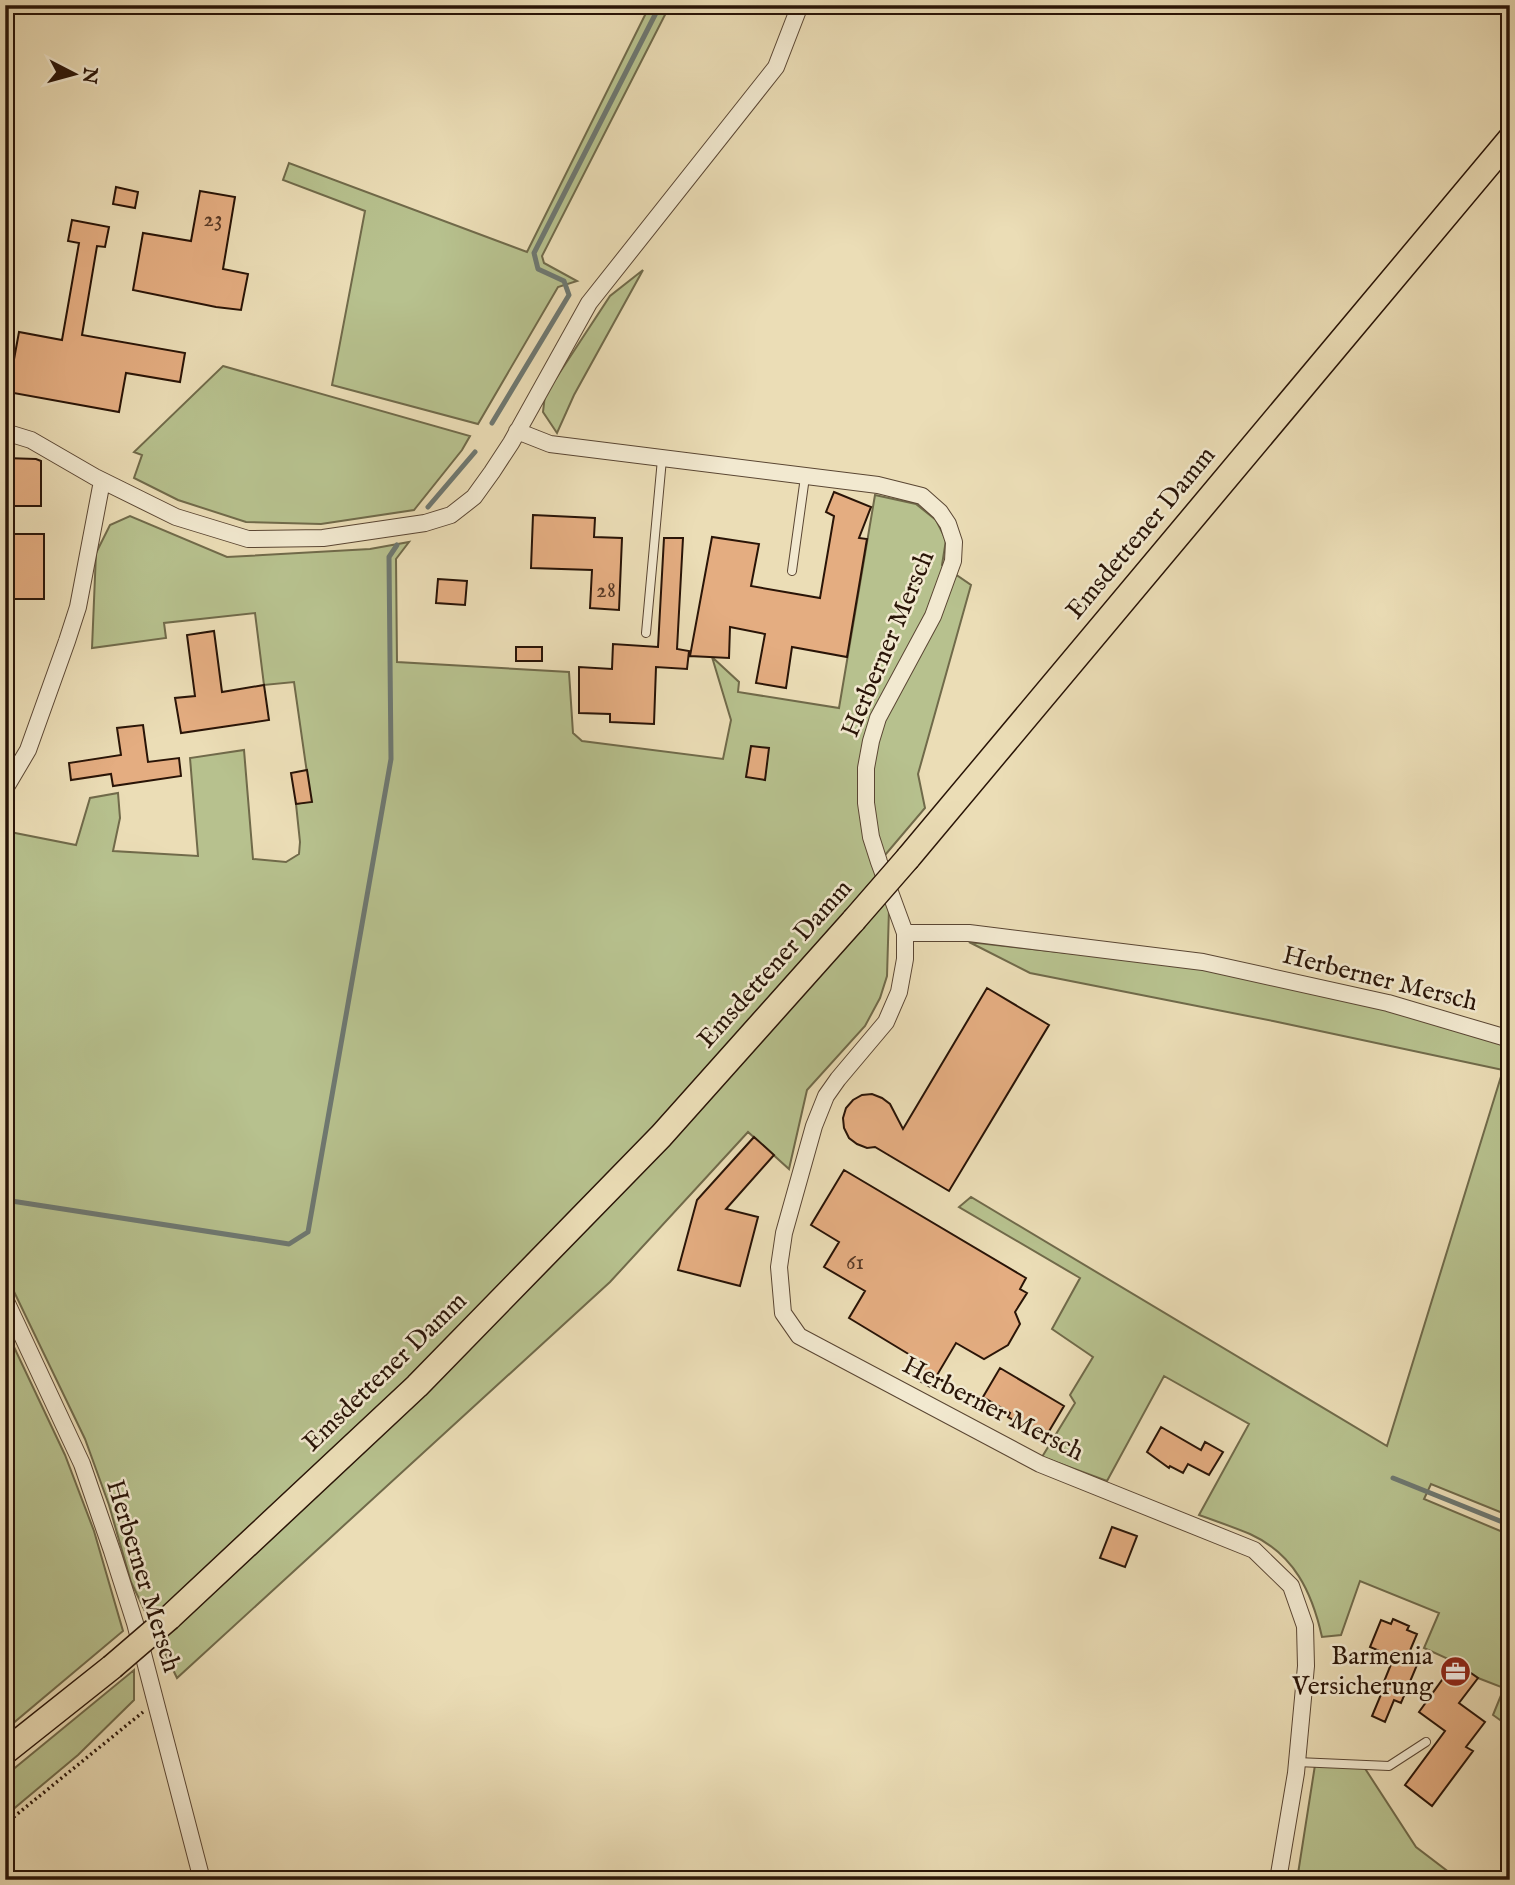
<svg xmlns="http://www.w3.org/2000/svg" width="1515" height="1885" font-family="'IM FELL English',serif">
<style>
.green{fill:#b7c18e;stroke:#706a4a;stroke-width:2}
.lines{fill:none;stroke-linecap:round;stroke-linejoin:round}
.stream{stroke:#6e7871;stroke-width:5}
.building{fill:#e4ad81;stroke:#291407;stroke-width:2}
.service-casing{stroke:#5a4633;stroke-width:10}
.minor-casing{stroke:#5a4633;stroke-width:18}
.primary-casing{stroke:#291407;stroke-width:27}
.path{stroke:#291407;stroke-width:3.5;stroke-dasharray:2 3.5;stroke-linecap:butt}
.service{stroke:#f2e9d0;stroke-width:8}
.minor{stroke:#f2e9d0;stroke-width:16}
.primary{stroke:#ebddb6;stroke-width:24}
.primary-bridge-casing{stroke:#291407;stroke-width:27;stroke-linecap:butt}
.primary-bridge{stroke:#ebddb6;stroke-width:24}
.labels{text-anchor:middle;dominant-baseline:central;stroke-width:5;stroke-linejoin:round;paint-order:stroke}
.number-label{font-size:23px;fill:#583a26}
.street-label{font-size:26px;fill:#291407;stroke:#f2e9d0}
.poi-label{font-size:26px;fill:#291407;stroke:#f2e9d0;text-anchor:end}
</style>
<rect width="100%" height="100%" fill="#ebddb6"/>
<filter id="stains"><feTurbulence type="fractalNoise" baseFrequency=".00286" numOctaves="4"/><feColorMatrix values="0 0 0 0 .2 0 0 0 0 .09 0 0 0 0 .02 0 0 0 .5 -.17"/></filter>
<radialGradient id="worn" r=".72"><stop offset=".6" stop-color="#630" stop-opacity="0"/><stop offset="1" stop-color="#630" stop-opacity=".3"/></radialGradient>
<path class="green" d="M 650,5 L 670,5 L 542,256 L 544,263 L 577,281 L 558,287 L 478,424 L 332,385 L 365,211 L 283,180 L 289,163 L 527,252 Z
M 643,270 L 574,395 L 557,433 L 543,412 L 545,395 L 610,296 Z
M 223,366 L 470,436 L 462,450 L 414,510 L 321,524 L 246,522 L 178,500 L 134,478 L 142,455 L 134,452 Z
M 875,495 L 916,504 L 936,520 L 946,540 L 942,565 L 971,585 L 918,774 L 925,808 L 874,868 L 889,909 L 887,976 L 880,998 L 865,1026 L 807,1090 L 789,1169 L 748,1132 L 610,1282 L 177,1678 L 131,1582 L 109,1505 L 85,1439 L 5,1273 L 5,831 L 76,845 L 90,798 L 118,793 L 120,818 L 113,851 L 198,856 L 190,758 L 244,750 L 253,859 L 286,862 L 299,854 L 300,842 L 296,804 L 311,801 L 294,682 L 264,685 L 255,613 L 164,623 L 166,638 L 92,648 L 96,553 L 110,525 L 130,516 L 227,557 L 370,549 L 409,542 L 396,559 L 397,662 L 569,672 L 573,733 L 582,741 L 723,759 L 731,720 L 712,657 L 739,682 L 738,692 L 839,708 Z
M 969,942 L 1197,967 L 1382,1007 L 1510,1046 L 1510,1516 L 1431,1484 L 1424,1499 L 1510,1535 L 1510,1727 L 1493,1715 L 1504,1688 L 1478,1678 L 1455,1662 L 1424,1648 L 1439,1613 L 1360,1581 L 1341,1635 L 1322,1637 C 1312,1592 1294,1554 1250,1534 C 1233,1527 1216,1521 1199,1515 L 1249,1424 L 1164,1376 L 1107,1481 L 1042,1457 L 1075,1403 L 1070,1395 L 1093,1357 L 1052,1329 L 1080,1278 L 959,1207 L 971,1197 L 1387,1446 L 1503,1070 L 1273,1021 L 1030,973 Z
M 5,1328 L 65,1455 L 94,1531 L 123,1631 L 5,1730 Z
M 134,1670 L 134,1700 L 78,1755 L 5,1816 L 5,1776 Z
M 1315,1765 L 1364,1767 L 1416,1847 L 1450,1873 L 1449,1880 L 1297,1880 Z"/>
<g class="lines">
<path class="stream" d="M 492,423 L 569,295 L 564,281 L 538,269 L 534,253 L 660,5
M 428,507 L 475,452
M 5,1200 L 289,1244 L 308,1232 L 391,759 L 389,557 L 397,545
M 1393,1478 L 1510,1525"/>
</g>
<path class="building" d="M 116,187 L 138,192 L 135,208 L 113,204 Z
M 200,191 L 235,197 L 223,269 L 248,274 L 241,310 L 216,307 L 133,290 L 143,233 L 191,241 Z
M 72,220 L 109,227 L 105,247 L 97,246 L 82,335 L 185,353 L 180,382 L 126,373 L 119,412 L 8,392 L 19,332 L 62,340 L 79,243 L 68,241 Z
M 5,458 L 36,459 L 41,461 L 41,506 L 5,506 Z
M 834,492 L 871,507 L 859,538 L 867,539 L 847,657 L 792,647 L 786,688 L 756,683 L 765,634 L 730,627 L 729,658 L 690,656 L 712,537 L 759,544 L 751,586 L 820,598 L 834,516 L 826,512 Z
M 533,515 L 595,518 L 594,537 L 622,538 L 619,610 L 590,608 L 592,570 L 531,568 Z
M 5,534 L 44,534 L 44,599 L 5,599 Z
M 664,538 L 683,538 L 677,649 L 689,651 L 687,669 L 656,667 L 654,724 L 610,722 L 610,714 L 579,713 L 579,667 L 612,669 L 613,644 L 658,647 Z
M 438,579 L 467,581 L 465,605 L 436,603 Z
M 214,631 L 222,692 L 264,685 L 269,720 L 181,733 L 175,698 L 195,696 L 187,635 Z
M 516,647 L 542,647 L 542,661 L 516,661 Z
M 143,725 L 148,762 L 179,758 L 181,776 L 113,786 L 111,774 L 71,780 L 69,763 L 121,755 L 117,728 Z
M 751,746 L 769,748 L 765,780 L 746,777 Z
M 307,770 L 312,802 L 296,804 L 291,773 Z
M 987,988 L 1049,1025 L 949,1191 L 875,1147 L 867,1148 L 857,1144 L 849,1138 L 844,1128 L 843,1118 L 846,1108 L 853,1100 L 862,1095 L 872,1094 L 882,1098 L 890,1104 L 903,1129 Z
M 754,1137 L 774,1155 L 726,1209 L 758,1217 L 740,1286 L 678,1270 L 697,1200 Z
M 844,1170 L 1026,1278 L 1020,1289 L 1027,1293 L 1015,1312 L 1020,1324 L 1008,1345 L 984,1359 L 956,1343 L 930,1387 L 916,1379 L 925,1364 L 849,1318 L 865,1291 L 824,1267 L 839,1242 L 811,1225 Z
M 1000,1368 L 1064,1406 L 1045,1438 L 1008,1417 L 1010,1413 L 983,1397 Z
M 1161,1427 L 1201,1450 L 1205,1442 L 1223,1452 L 1209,1475 L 1188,1464 L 1183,1473 L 1170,1466 L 1169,1468 L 1147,1452 Z
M 1112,1527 L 1137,1536 L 1125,1567 L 1100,1558 Z
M 1393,1619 L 1409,1626 L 1407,1630 L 1417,1634 L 1406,1660 L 1417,1665 L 1401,1703 L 1394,1700 L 1385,1722 L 1372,1716 L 1385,1685 L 1383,1684 L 1394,1657 L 1370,1647 L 1381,1620 L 1391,1624 Z
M 1455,1662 L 1478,1678 L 1459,1703 L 1485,1722 L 1466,1747 L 1473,1751 L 1432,1806 L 1405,1785 L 1445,1731 L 1419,1712 Z"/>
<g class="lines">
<defs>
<path id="service" d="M 792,571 L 805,477
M 646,633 L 662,459
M 1297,1762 L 1389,1766 L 1426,1742"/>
<path id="minor" d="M 517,431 L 550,444 L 878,485 L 922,496 L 940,512 L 948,524 L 954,542 L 953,561 L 933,616 L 878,718 L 871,741 L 866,768 L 866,803 L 871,837 L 879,862 L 905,933 L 905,959 L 899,992 L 886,1022 L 838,1079 L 826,1096 L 814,1126 L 784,1233 L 779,1267 L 783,1313 L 799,1336 L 1040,1464 L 1254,1550 L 1291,1586 L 1305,1626 L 1306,1666 L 1296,1773 L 1278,1880
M 5,432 L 31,440 L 95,477 L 176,517 L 248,539 L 323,538 L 425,523 L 451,515 L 474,497 L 492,472 L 511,443 L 589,303 L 776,67 L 800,5
M 5,789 L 28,750 L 67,641 L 78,607 L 102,481
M 905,933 L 969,933 L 1203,962 L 1388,1003 L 1510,1039
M 5,1299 L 82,1464 L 112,1551 L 135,1623 L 202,1880"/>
<path id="primary" d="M 908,858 L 1510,139
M 169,1618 L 417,1386 L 661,1136 L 854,920
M 5,1752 L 112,1667"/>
</defs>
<use href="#service" class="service-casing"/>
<use href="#minor" class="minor-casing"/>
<use href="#primary" class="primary-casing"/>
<path class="path" d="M 5,1824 L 143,1712"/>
<use href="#service" class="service"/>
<use href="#minor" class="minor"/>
<use href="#primary" class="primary"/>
<defs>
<path id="primary-bridge" d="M 854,920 L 908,858
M 112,1667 L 169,1618"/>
</defs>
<use href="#primary-bridge" class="primary-bridge-casing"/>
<use href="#primary-bridge" class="primary-bridge"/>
</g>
<defs>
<symbol id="office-disc" viewBox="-11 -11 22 22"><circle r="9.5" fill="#8f2418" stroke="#f2e9d0"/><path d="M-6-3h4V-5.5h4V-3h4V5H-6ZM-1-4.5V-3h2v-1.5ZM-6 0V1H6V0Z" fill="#fff"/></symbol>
</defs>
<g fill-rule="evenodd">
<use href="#office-disc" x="1438" y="1654" width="35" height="35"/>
</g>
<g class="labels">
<g class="number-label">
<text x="213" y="219">23</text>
<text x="606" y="590">28</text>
<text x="855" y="1262">61</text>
</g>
<g class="street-label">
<text transform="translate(1141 533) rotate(-50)">Emsdettener Damm</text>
<text transform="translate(888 644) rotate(-67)">Herberner Mersch</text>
<text transform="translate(775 964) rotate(-48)">Emsdettener Damm</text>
<text transform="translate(1380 979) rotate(14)">Herberner Mersch</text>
<text transform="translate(385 1372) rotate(-44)">Emsdettener Damm</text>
<text transform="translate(993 1409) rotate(27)">Herberner Mersch</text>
<text transform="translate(143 1576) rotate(73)">Herberner Mersch</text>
</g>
<g class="poi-label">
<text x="1433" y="1656">Barmenia<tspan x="1433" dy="30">Versicherung</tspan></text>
</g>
</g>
<rect width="1515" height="1885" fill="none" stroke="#ebddb6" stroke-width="28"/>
<rect x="7" y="7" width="1501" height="1871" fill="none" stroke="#291407" stroke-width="3.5"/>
<rect x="14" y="14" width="1487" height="1857" fill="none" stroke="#291407" stroke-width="2"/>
<g transform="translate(74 74) rotate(96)" stroke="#f2e9d0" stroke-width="5" paint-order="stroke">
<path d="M0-5L12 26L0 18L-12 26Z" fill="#291407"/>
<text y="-10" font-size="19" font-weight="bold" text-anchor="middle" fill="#291407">N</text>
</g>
<rect width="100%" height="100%" filter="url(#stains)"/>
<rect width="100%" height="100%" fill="url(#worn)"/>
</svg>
